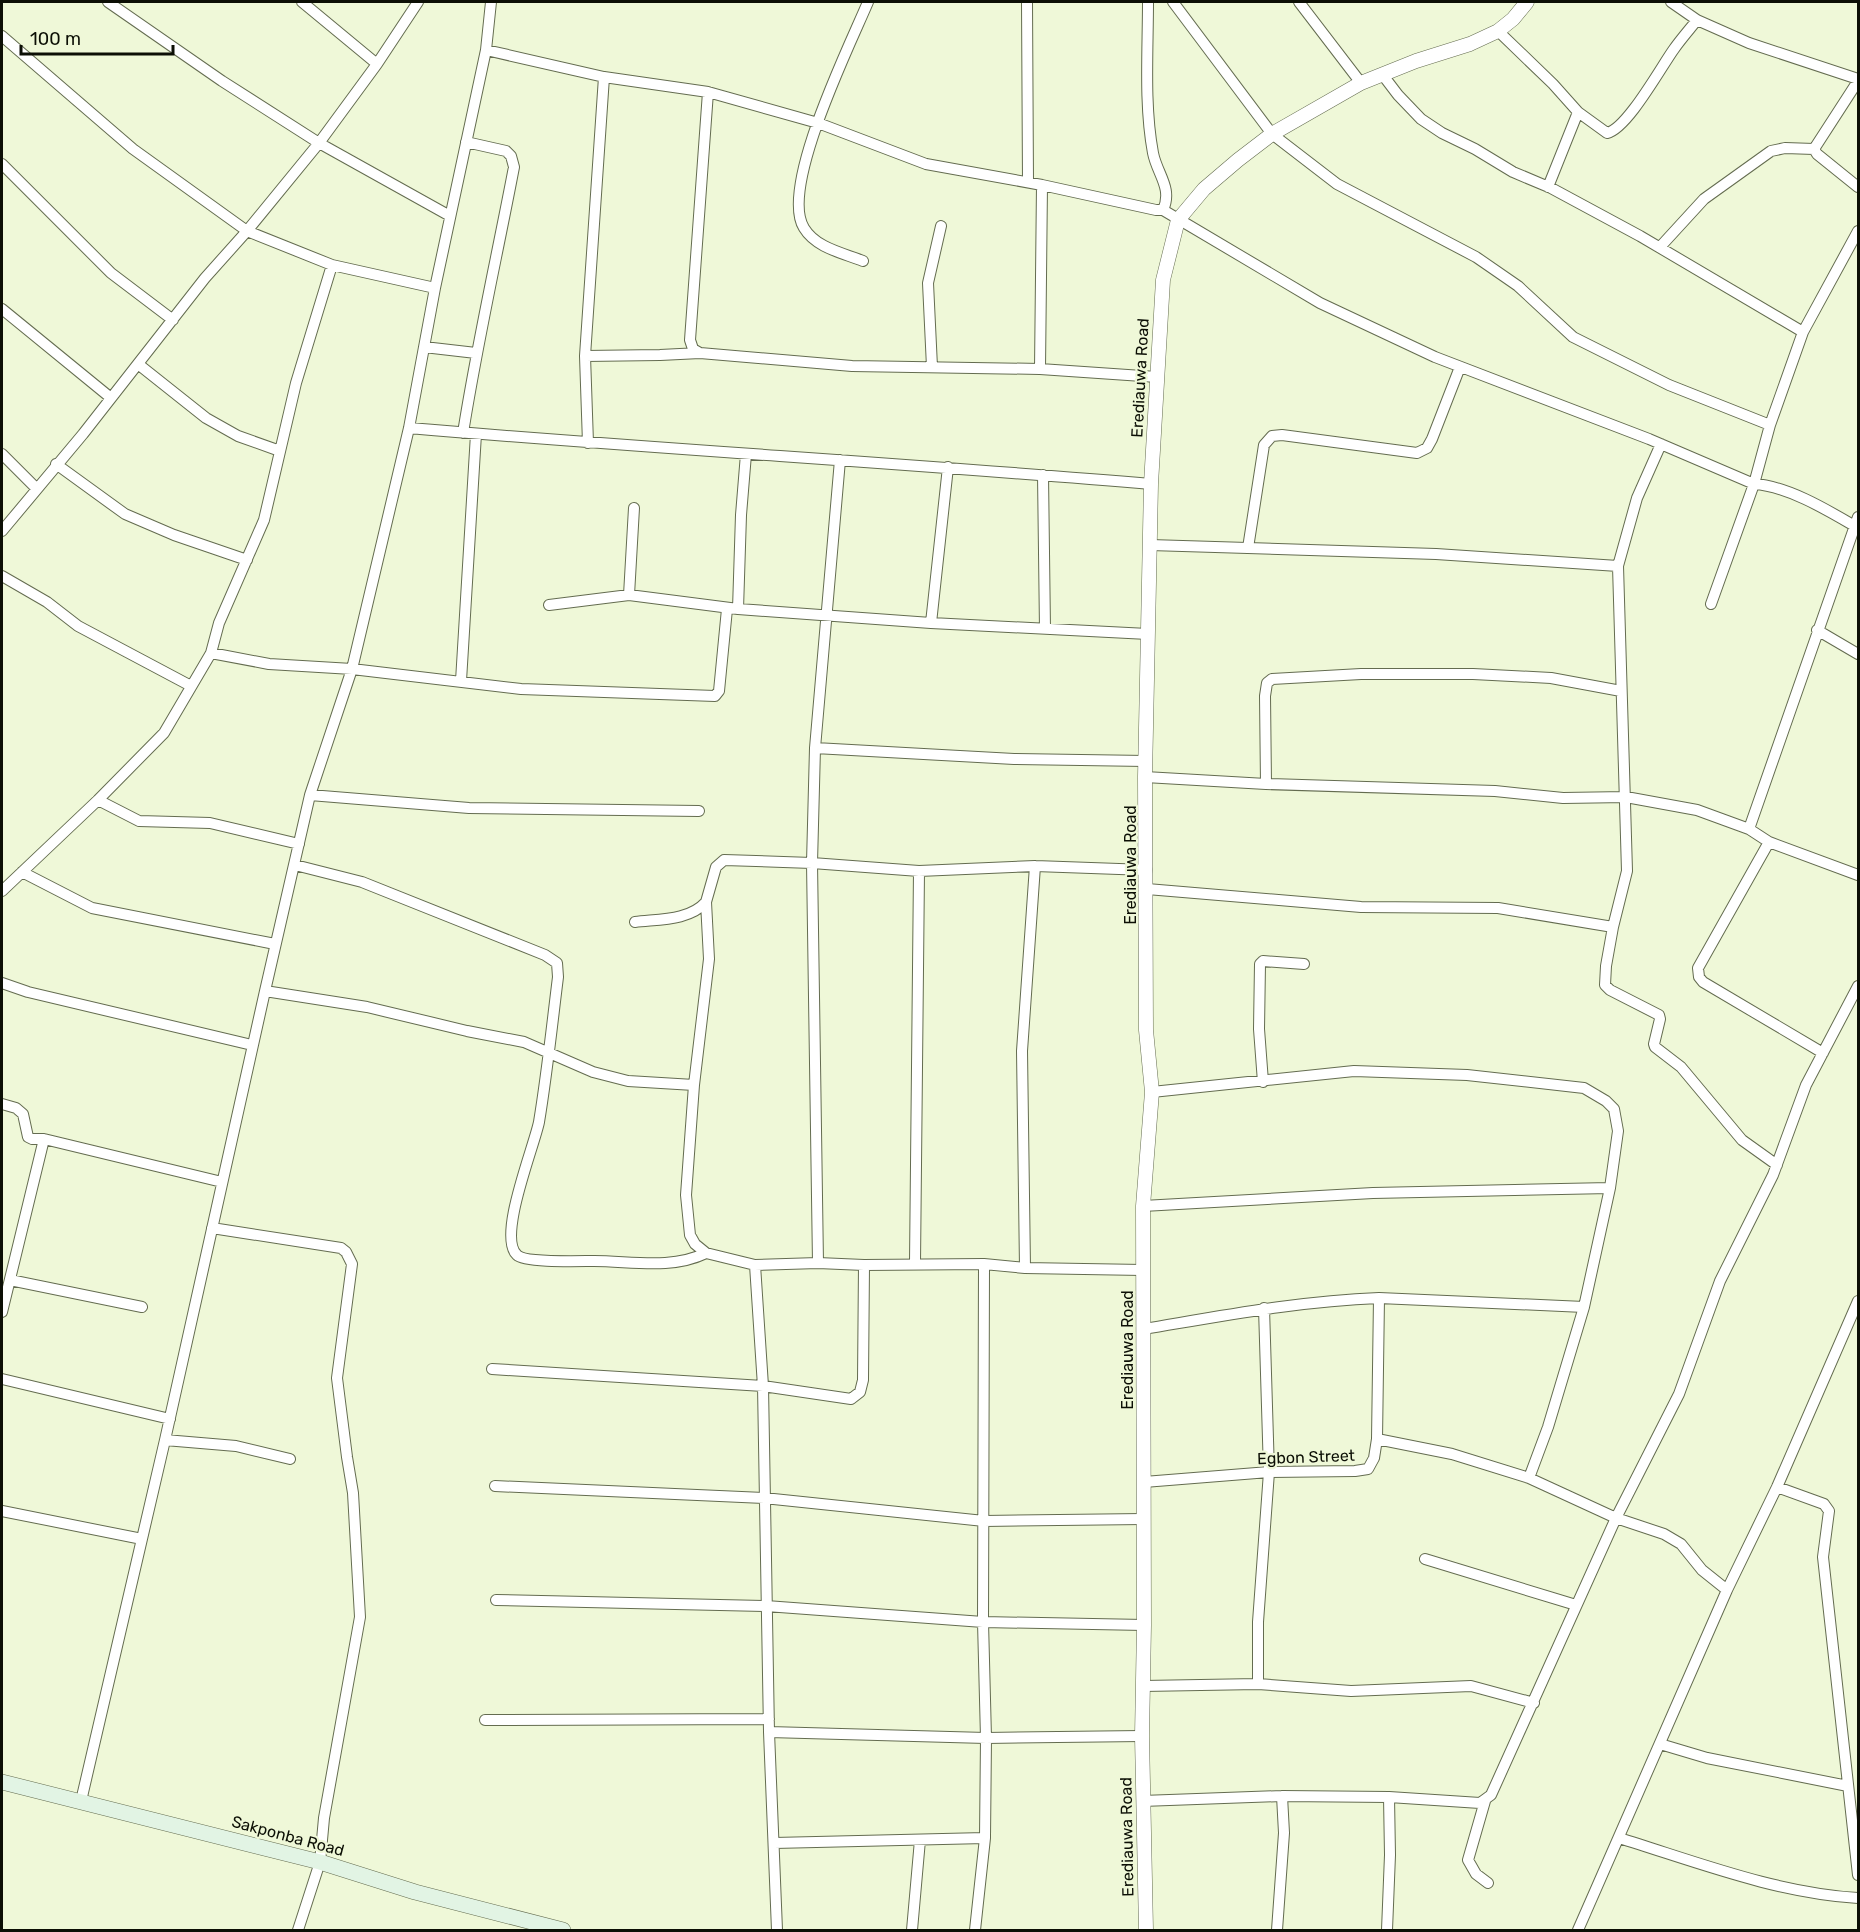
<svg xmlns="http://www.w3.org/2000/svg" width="1860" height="1932" font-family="Rubik,sans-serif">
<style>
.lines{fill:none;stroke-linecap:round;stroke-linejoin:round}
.minor-casing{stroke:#646c50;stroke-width:12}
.tertiary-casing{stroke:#646c50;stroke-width:15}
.secondary-casing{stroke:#646c50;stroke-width:16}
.minor{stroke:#fff;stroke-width:10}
.tertiary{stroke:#fff;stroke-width:14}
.secondary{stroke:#e2f4e4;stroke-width:15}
.labels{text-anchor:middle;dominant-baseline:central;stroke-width:4.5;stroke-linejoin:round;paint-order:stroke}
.street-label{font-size:16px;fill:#0c0f05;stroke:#eff8d8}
</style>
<rect width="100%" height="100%" fill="#eff8d8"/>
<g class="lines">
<defs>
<path id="minor" d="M 108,2 L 222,81 L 319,143 L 450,216
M 302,2 L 377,64
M 1027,2 L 1028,182
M 1148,2 C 1148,51 1144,105 1153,153 C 1157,174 1173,188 1163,210
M 1173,2 L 1272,134 L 1337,184 L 1476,257 L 1518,286 L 1573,337 L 1669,385 L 1770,425
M 1299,2 L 1361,83
M 1671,2 L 1697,20 L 1749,43 L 1858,79
M 1498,31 L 1553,84 L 1578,112 L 1607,133 C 1627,129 1661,67 1674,49 C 1681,39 1689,30 1697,20
M 2,36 L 133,149 L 247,231 L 332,265 L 435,288
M 486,50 L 604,77 L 708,92 L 818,123 L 926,164 L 1042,185 L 1156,210 L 1163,210 L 1320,303 L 1435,357 L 1649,439 L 1754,484 C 1788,486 1829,511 1858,528
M 1382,74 L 1398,95 L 1421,119 L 1442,133 L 1475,149 L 1513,172 L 1551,188 L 1640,236 L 1803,332
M 1858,81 L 1814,149 L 1817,154 L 1858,187
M 708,92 L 690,340 L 693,349 L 700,353 L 852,366 L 1040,369 L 1157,377
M 2,164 L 111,273 L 173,320
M 1548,187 L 1578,112
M 1660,247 L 1704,199 L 1771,151 L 1785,148 L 1814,149
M 863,261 C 843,253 816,248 804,228 C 779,188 850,45 868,2
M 2,309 L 111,398
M 424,347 L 476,353
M 585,356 L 660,355 L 700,353
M 138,364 L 206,418 L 238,436 L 280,451
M 932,367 L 928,283 L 941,226
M 1040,369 L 1042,185
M 409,428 C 656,449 904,463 1151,484
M 463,433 C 477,344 497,256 514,167 L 511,156 L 506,151 L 466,142
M 588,443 L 585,356 L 604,77
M 1661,444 L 1637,498 L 1618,566 L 1627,871 L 1613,927 L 1606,966 L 1605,985 L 1610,990 L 1659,1015 L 1660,1019 L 1654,1044 L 1655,1047 L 1681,1067 L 1742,1140 L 1777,1165
M 2,454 L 36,488
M 56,464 L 125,514 L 174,535 L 247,560
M 1043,475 L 1045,629
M 2,531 L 83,434 L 205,278 L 247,231 L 319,143 L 377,64 L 418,2
M 1150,545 L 1436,554 L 1618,566
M 1248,548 L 1264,445 L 1272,436 L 1282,435 L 1417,453 L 1427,448 L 1432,439 L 1460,367
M 2,576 L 47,602 L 78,626 L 191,686
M 629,595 L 634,508
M 1711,604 L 1754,484 L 1770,425 L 1803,332 L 1858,231
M 549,605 L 629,595 L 738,609 L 931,623 L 1148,634
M 738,609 L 741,515 L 746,454
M 931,623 L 948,467
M 1817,630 L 1858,654
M 211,653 L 269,664 L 352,669 L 521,689 L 715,696 L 719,691 L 727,609
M 461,681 L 476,434
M 815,748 L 1014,759 L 1146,761
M 1145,777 L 1266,784 L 1495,791 L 1563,798 L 1626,797 L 1697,810 L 1749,829 L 1769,842 L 1858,875
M 1266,784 L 1265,696 L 1267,683 L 1272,679 L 1361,674 L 1473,674 L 1551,678 L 1621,691
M 310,795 L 469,808 L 699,811
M 98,800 L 139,821 L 210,823 L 299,844
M 1749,829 L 1858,517
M 1769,842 L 1698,968 L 1699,977 L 1703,982 L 1823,1053
M 295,865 L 362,882 L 545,955 L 557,963 L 558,977 C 552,1025 547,1074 539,1122 C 534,1147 497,1237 517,1255 C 525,1263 580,1261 594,1261 C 631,1261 671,1270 706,1253
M 22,872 L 92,908 L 275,944
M 1147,889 L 1361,907 L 1498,908 L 1613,927
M 2,891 L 98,800 L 164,733 L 211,653 L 219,623 L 264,520 L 296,383 L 332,265
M 635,922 C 658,919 689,921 706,902
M 2,983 L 28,992 L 252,1045
M 265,991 L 367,1007 L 467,1031 L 524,1042 L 593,1072 L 628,1081 L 694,1085
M 1263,1082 L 1259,1029 L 1260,964 L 1263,961 L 1304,964
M 1152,1092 L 1354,1071 L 1467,1075 L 1584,1088 L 1606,1101 L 1614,1109 L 1618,1131 L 1610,1188 L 1584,1307 L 1548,1427 L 1529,1478
M 2,1104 L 16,1108 L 23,1114 L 28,1137 L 32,1139 L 44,1139 L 222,1182
M 1143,1206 L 1373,1193 L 1610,1188
M 212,1228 L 341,1248 L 346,1252 L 352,1264 L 337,1378 L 347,1457 L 353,1493 L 360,1617 L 324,1818 L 320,1862 L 298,1930
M 818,1263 L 812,863 L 815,748 L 840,460
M 915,1263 L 919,871
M 755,1265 L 706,1253 L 695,1244 L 690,1235 L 686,1195 L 694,1085 L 709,959 L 706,902 L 716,867 L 724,860 L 812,863 L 919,871 L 1035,866 L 1147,870
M 1025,1268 L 1022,1051 L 1035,866
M 10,1280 L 142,1307
M 2,1312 L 44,1139
M 1144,1329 C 1222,1316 1299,1301 1379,1298 L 1584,1307
M 492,1369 L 763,1386 L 851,1399 L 860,1392 L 863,1380 L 864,1265
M 2,1379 L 170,1419
M 1377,1439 L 1452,1454 L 1529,1478 L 1616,1518 L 1664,1534 L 1681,1544 L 1702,1570 L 1727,1590
M 165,1440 L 236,1446 L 290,1459
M 1144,1482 L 1269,1472 L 1355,1471 L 1368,1469 L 1374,1458 L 1377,1439 L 1379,1298
M 495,1486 L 764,1498 L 984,1521 L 1144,1519
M 1777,1487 L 1824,1504 L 1829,1511 L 1823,1557 L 1858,1875
M 2,1511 L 142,1539
M 1425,1559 L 1576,1605
M 496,1600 L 766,1606 L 983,1622 L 1144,1625
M 1258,1684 L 1258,1622 L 1269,1472 L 1264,1308
M 1143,1686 L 1258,1684 L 1351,1691 L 1471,1686 L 1534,1703
M 485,1720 L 769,1719
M 769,1732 L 986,1738 L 1142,1736
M 1660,1744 L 1707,1758 L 1848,1786
M 81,1801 L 165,1440 L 265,991 L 310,795 L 352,669 L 409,428 L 435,288 L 486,50 L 491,2
M 1142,1801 L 1282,1796 L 1389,1797 L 1480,1803 L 1491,1795 L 1616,1518 L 1679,1394 L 1720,1281 L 1773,1175 L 1806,1085 L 1858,986
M 1485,1801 L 1468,1860 L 1476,1874 L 1488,1883
M 1619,1838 C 1697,1862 1776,1893 1858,1898
M 774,1843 L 985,1838
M 777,1930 L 769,1732 L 763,1386 L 755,1265 L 818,1263 L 864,1265 L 984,1264 L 1025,1268 L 1143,1270
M 912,1930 L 920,1840
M 975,1930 L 985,1838 L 986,1738 L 983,1622 L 984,1264
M 1277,1930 L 1284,1833 L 1282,1796
M 1387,1930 L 1390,1855 L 1389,1797
M 1578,1930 L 1727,1590 L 1777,1487 L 1858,1301"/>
<path id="tertiary" d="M 1146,1930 L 1142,1736 L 1144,1625 L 1143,1206 L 1152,1092 L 1146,1030 L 1145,777 L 1151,484 L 1163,280 L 1178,220 L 1204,189 L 1238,160 L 1272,134 L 1361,83 L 1416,61 L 1470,44 L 1498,31 L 1513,19 L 1527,2"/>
<path id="secondary" d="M 2,1782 L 320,1862 L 415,1892 L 563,1930"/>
</defs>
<use href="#minor" class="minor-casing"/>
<use href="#tertiary" class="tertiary-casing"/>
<use href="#secondary" class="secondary-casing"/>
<use href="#minor" class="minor"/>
<use href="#tertiary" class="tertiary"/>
<use href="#secondary" class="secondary"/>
</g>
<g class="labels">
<g class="street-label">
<text transform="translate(1140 378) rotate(-87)">Erediauwa Road</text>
<text transform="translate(1130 865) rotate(-90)">Erediauwa Road</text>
<text transform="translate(1127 1350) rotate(-90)">Erediauwa Road</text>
<text transform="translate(1306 1457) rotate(-2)">Egbon Street</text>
<text transform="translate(288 1836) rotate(15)">Sakponba Road</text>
<text transform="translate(1127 1837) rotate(-91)">Erediauwa Road</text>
</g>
</g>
<rect width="1860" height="1932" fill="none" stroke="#0c0f05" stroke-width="6"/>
<path d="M21 45v9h152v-9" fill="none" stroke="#0c0f05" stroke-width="3"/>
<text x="30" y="45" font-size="18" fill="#0c0f05" stroke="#eff8d8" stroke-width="4.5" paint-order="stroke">100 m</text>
</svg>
